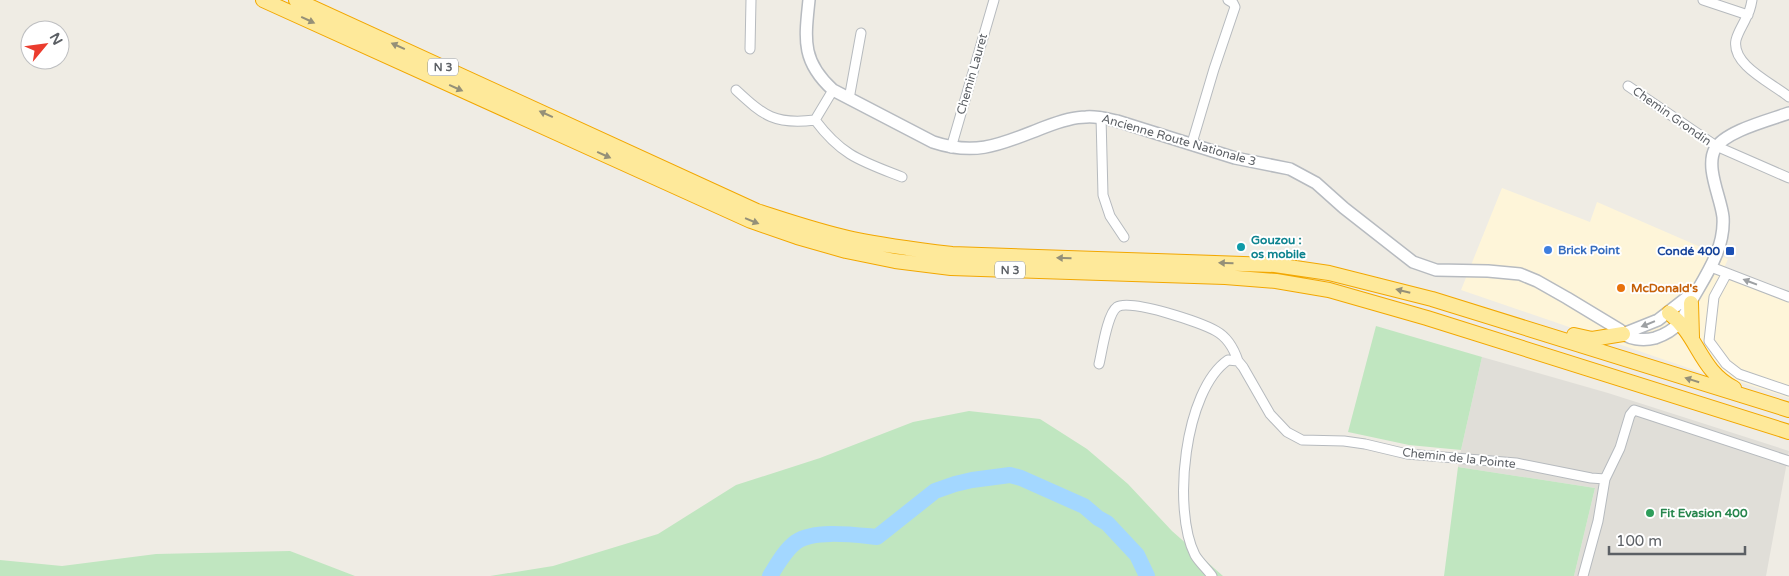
<svg xmlns="http://www.w3.org/2000/svg" width="1789" height="576" font-family="'Varela Round',sans-serif">
<style>
.commercial{fill:#fef5d9}
.industrial{fill:#e0ded8}
.green{fill:#c0e6c0}
.lines{fill:none;stroke-linecap:round;stroke-linejoin:round}
.river{stroke:#a3d7ff;stroke-width:16}
.minor-casing{stroke:#b6babe;stroke-width:11}
.secondary-casing{stroke:#b7bbc0;stroke-width:14}
.trunk-casing{stroke:#f2a700;stroke-width:16}
.minor{stroke:#fff;stroke-width:9}
.secondary{stroke:#fff;stroke-width:11}
.trunk{stroke:#fee99a;stroke-width:14}
.oneway{fill:#959078}
.oneway2{fill:#9da0a3}
.culture-dot{fill:#0f9aa8;stroke:#fff;stroke-width:2}
.shop-dot{fill:#3f7fe0;stroke:#fff;stroke-width:2}
.transit-dot{fill:#1a4fb4;stroke:#fff;stroke-width:2}
.food-dot{fill:#e8710a;stroke:#fff;stroke-width:2}
.leisure-dot{fill:#2e9e5b;stroke:#fff;stroke-width:2}
.labels{text-anchor:middle;dominant-baseline:central;stroke-width:4;stroke-linejoin:round;paint-order:stroke}
.shield{fill:#fff;stroke:#8d9093;stroke-width:1}
.shield-label{font-size:11px;font-weight:bold;fill:#5c6065}
.street-label{font-size:12px;fill:#5c6065;stroke:#fff}
.culture-label{font-size:12px;font-weight:bold;fill:#0d838f;stroke:#fff;text-anchor:start}
.shop-label{font-size:12px;font-weight:bold;fill:#366cbe;stroke:#fff;text-anchor:start}
.transit-label{font-size:12px;font-weight:bold;fill:#164399;stroke:#fff;text-anchor:end}
.food-label{font-size:12px;font-weight:bold;fill:#c56008;stroke:#fff;text-anchor:start}
.leisure-label{font-size:12px;font-weight:bold;fill:#27864d;stroke:#fff;text-anchor:start}
</style>
<rect width="100%" height="100%" fill="#efece4"/>
<path class="commercial" d="M 1502,188 L 1590,222 L 1597,202 L 1728,259 L 1724,268 L 1789,292 L 1789,398 L 1740,382 L 1700,372 L 1461,290 Z"/>
<path class="industrial" d="M 1482,357 L 1608,393 L 1789,451 L 1766,576 L 1574,576 L 1595,488 L 1458,467 L 1461,450 Z"/>
<path class="green" d="M 1376,326 L 1482,357 L 1461,450 L 1409,445 L 1348,432 Z
M 969,411 L 1040,419 L 1087,449 L 1128,484 L 1172,531 L 1223,576 L 490,576 L 553,566 L 658,534 L 736,485 L 820,458 L 913,422 Z
M 1458,467 L 1595,488 L 1574,576 L 1444,576 Z
M 290,551 L 355,576 L 0,576 L 0,560 L 62,566 L 156,554 Z"/>
<g class="lines">
<path class="river" d="M 770,576 C 777,565 785,550 796,542 C 814,529 856,535 877,537 L 935,491 L 955,484 L 972,480 L 1010,475 L 1021,478 L 1084,506 L 1098,518 L 1107,523 L 1137,555 L 1147,576"/>
<defs>
<path id="minor" d="M 1703,0 L 1748,15
M 1752,0 C 1751,6 1749,13 1746,18 C 1743,25 1738,32 1736,40 C 1731,65 1772,83 1789,97
M 750,49 L 751,0
M 1628,86 L 1716,146 L 1789,178
M 736,90 C 764,116 775,125 815,120 C 842,156 861,161 902,177
M 849,99 L 861,33
M 1101,117 L 1103,195 L 1110,216 L 1124,237
M 815,120 L 833,90
M 1192,143 L 1214,69 L 1235,7 L 1233,3 L 1228,0
M 951,148 L 994,0
M 1711,267 L 1789,297
M 1727,273 L 1714,297 L 1709,341 L 1726,364 L 1739,374 L 1789,391
M 1099,364 C 1102,352 1107,314 1117,307 C 1130,298 1202,323 1216,331 C 1227,337 1234,349 1238,361
M 1212,576 C 1207,569 1199,562 1195,555 C 1172,510 1184,390 1228,360 L 1238,361 L 1243,367 L 1270,414 L 1287,432 L 1302,440 L 1344,441 L 1365,444 L 1407,454 L 1516,463 L 1591,478 L 1605,479 L 1620,448 L 1630,415 L 1634,410 L 1789,461
M 1583,576 L 1598,521 L 1605,479"/>
<path id="secondary" d="M 809,0 C 805,39 801,61 833,90 L 933,142 C 978,157 1003,143 1045,127 C 1058,122 1072,117 1086,117 C 1097,116 1107,119 1117,121 L 1235,158 L 1290,169 L 1316,183 L 1344,208 L 1413,262 L 1436,270 L 1488,271 L 1520,274 L 1537,281 L 1567,298 L 1620,330 C 1627,340 1644,341 1655,338 C 1664,335 1672,331 1678,324 C 1684,317 1689,307 1693,298 C 1708,272 1725,247 1723,217 C 1721,198 1705,167 1715,149 C 1725,131 1770,120 1789,113
M 1623,334 L 1658,320 L 1694,292"/>
<path id="trunk" d="M 263,0 L 751,221 L 797,237 L 846,251 L 895,261 L 951,268 L 1225,277 L 1276,281 L 1329,290 L 1427,318 L 1789,432
M 296,0 L 757,211 C 788,221 820,232 853,239 C 886,246 919,250 952,254 L 1275,265 L 1329,273 L 1432,299 L 1789,410
M 1691,303 L 1692,337
M 1669,313 C 1699,336 1699,370 1734,388
M 1574,335 L 1592,339 L 1623,334"/>
</defs>
<use href="#minor" class="minor-casing"/>
<use href="#secondary" class="secondary-casing"/>
<use href="#trunk" class="trunk-casing"/>
<use href="#minor" class="minor"/>
<use href="#secondary" class="secondary"/>
<use href="#trunk" class="trunk"/>
</g>
<defs><path id="oneway-solid" d="M-6-.8H1V-3.2L6.5 0L1 3.2V.8H-6Z" transform="scale(1.25)"/></defs>
<g class="oneway">
<use href="#oneway-solid" transform="translate(308 20) rotate(25)"/>
<use href="#oneway-solid" transform="translate(398 46) rotate(-156)"/>
<use href="#oneway-solid" transform="translate(456 88) rotate(24)"/>
<use href="#oneway-solid" transform="translate(546 114) rotate(-156)"/>
<use href="#oneway-solid" transform="translate(604 155) rotate(24)"/>
<use href="#oneway-solid" transform="translate(752 221) rotate(22)"/>
<use href="#oneway-solid" transform="translate(1064 258) rotate(-178)"/>
<use href="#oneway-solid" transform="translate(1226 263) rotate(-178)"/>
<use href="#oneway-solid" transform="translate(1403 291) rotate(-166)"/>
<use href="#oneway-solid" transform="translate(1692 380) rotate(-163)"/>
</g>
<g class="oneway2">
<use href="#oneway-solid" transform="translate(1750 282) rotate(-159)"/>
<use href="#oneway-solid" transform="translate(1648 324) rotate(158)"/>
</g>
<circle class="culture-dot" cx="1241" cy="247" r="5"/>
<circle class="shop-dot" cx="1548" cy="250" r="5"/>
<rect class="transit-dot" x="1725" y="246" width="10" height="10" rx="2.5"/>
<circle class="food-dot" cx="1621" cy="288" r="5"/>
<circle class="leisure-dot" cx="1650" cy="513" r="5"/>
<g class="labels">
<g class="shield">
<rect x="428" y="58.5" width="30" height="17" rx="4"/>
<rect x="995" y="261.5" width="30" height="17" rx="4"/>
</g>
<g class="shield-label">
<text x="443" y="67">N 3</text>
<text x="1010" y="270">N 3</text>
</g>
<g class="street-label">
<text transform="translate(972 74) rotate(-74)">Chemin Lauret</text>
<text transform="translate(1672 116) rotate(35)">Chemin Grondin</text>
<text transform="translate(1179 140) rotate(16)">Ancienne Route Nationale 3</text>
<text transform="translate(1459 458) rotate(6)">Chemin de la Pointe</text>
</g>
<g class="culture-label">
<text x="1251" y="240">Gouzou :<tspan x="1251" dy="14">os mobile</tspan></text>
</g>
<g class="shop-label">
<text x="1558" y="250">Brick Point</text>
</g>
<g class="transit-label">
<text x="1720" y="251">Condé 400</text>
</g>
<g class="food-label">
<text x="1631" y="288">McDonald's</text>
</g>
<g class="leisure-label">
<text x="1660" y="513">Fit Evasion 400</text>
</g>
</g>
<g transform="translate(45 45) rotate(61)"><circle r="24" fill="#ffffff" stroke="#bebfc1"/>
<path d="M0-4L9 19L0 12L-9 19Z" fill="#eb3c2e"/>
<text y="-8" font-size="14" font-weight="bold" text-anchor="middle" fill="#5c6065">N</text>
</g>
<path d="M1609 546v8h136v-8" fill="none" stroke="#5c6065" stroke-width="2.5"/>
<text x="1616" y="546" font-size="15" fill="#5c6065" stroke="#ffffff" stroke-width="4" paint-order="stroke">100 m</text>
</svg>
